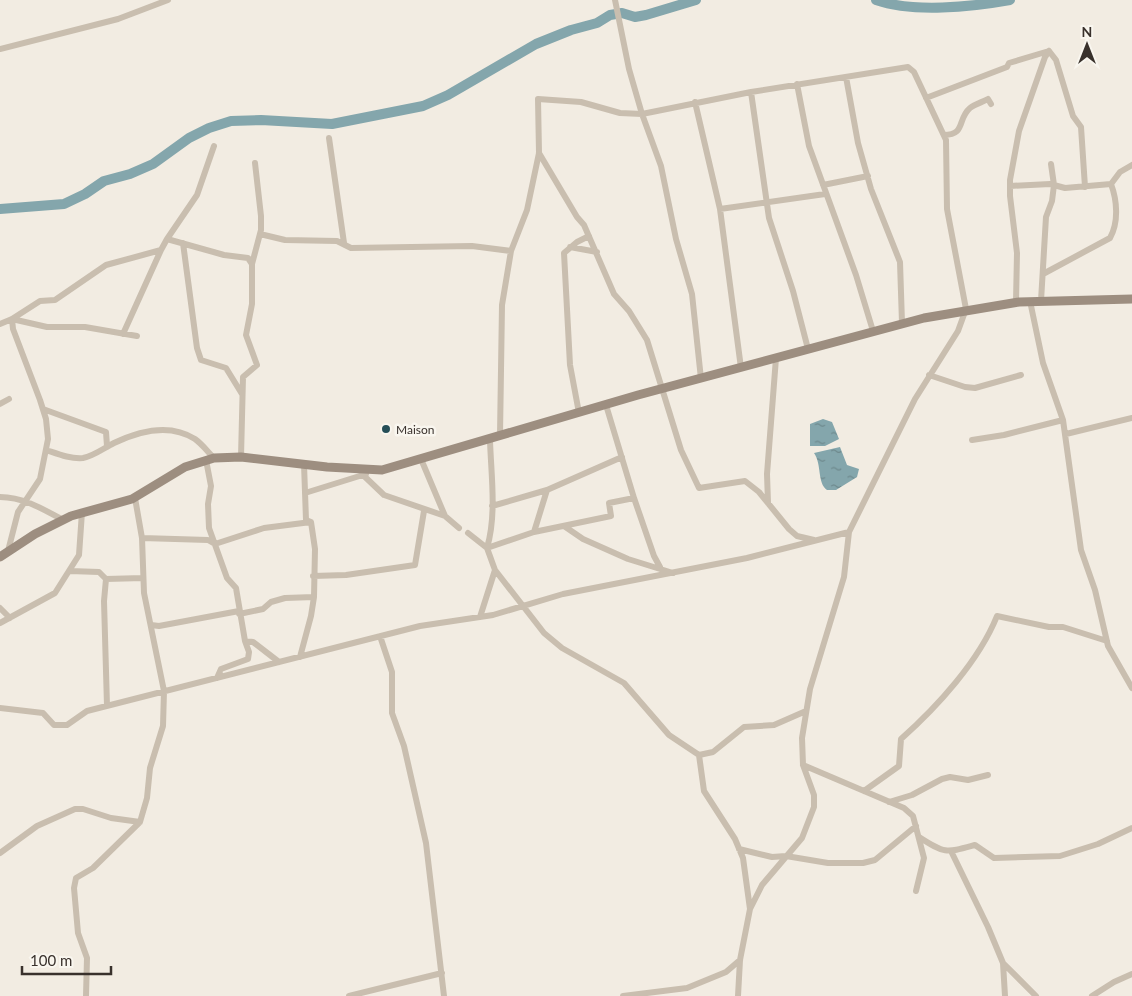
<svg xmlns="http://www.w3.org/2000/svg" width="1132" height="996" font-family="Lato,sans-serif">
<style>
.water{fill:url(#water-ripples)}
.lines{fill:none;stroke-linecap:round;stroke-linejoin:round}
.river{stroke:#84a6ac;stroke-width:10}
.street{stroke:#c9beaf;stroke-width:6}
.secondary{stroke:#9d8e80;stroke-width:9}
.poi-dot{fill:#254e57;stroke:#f9f6ef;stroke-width:2}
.labels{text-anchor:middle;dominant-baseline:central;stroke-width:5;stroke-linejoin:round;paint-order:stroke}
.poi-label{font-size:12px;fill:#39312c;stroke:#f9f6ef;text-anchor:start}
</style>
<defs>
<pattern id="water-ripples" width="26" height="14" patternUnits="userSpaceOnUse" patternTransform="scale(1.25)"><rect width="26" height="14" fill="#84a6ac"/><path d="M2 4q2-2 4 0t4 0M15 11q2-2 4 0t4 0" fill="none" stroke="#6d888c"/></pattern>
</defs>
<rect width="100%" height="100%" fill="#f2ece2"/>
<path class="water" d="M 823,419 L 832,422 L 839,439 L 825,446 L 810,446 L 810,424 Z
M 840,447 L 847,465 L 859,469 L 857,477 L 836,490 L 827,490 C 817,483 822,464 814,453 Z"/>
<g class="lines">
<path class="river" d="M 876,0 C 913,13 971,7 1010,0
M 0,209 L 64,204 L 85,194 L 104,181 L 130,174 L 153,164 L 189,138 L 209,128 L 231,121 L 261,120 L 332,124 L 423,106 L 448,95 L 536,44 L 571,30 L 597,23 L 610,15 L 622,13 L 635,17 L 646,15 L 696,0"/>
<path class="street" d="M 615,0 L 629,69 L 642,114 L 661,166 L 676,239 L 692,294 L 701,379
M 0,49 L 118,19 L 168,0
M 1049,51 L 1056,60 L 1073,116 L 1081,127 L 1085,187
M 846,77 L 858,143 L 871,189 L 900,262 L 902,323
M 797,84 L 809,146 L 856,275 L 873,331
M 751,92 L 769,218 L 793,291 L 808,349
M 926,98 L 1007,67 L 1009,63 L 1049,51
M 695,102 L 720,209 L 741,368
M 944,135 C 966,135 957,119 970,108 C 975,104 983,102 988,99 L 991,104
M 329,138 L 344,243
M 539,153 L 577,217 L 584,225 L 614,294 L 629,311 L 647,340 L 681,450 L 699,488 L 745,481 L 759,492 L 789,529 L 797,536 L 814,540
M 1111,184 L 1120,172 L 1132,165
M 823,185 L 868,176
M 1010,186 L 1050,184 L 1065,188 L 1111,184
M 720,209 L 825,194
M 260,234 L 285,240 L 337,241 L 351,248 L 472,246 L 511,251
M 167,239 L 197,195 L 214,146
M 183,243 L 197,348 L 201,360 L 226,368 L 242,394
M 570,247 L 597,252
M 252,264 L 261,230 L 261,216 L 255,163
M 1043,274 L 1110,238 C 1119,222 1117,200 1111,184
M 1030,301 L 1043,363 L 1063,420 L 1081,550 L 1095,590 L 1108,646 L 1132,688
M 1041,301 L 1046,217 L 1052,201 L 1054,185 L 1051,164
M 1016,302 L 1017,253 L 1010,196 L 1010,180 L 1019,131 L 1045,57 L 1049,51
M 0,324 L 12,319 L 40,301 L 55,300 L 106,265 L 161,250 L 167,239 L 224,255 L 248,258 L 252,264 L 252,304 L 246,335 L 257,365 L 243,377 L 241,457
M 123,334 L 161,250
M 929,375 L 965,387 L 975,388 L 1021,375
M 0,404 L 9,399
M 606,405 L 634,498 L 654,556 L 660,567
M 43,409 L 106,432 L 107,446
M 579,413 L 570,365 L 564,253 L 577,242 L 589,236
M 1066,434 L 1132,418
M 972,440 L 1004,435 L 1063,420
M 46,450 C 58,454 70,459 83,458 C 94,456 104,448 114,443 C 139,431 170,423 195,439 C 202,444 208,452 214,458
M 421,459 L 445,516 L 459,528
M 206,460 L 211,486 L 208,504 L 209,528 L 227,578 L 236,588 L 245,641 L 249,652 L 248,659 L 221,669 L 217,678
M 363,475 L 384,495 L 445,516
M 305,493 L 366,474
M 0,497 C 23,497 43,509 63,520
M 768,503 L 767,474 L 776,358
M 492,506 L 547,490 L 622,457
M 564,526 L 583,539 L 628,559 L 673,573
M 534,532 L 547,490
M 468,533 L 487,548 L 495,570 L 544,633 L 562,648 L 624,683 L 669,735 L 699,755 L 713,752 L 744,727 L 774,725 L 806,711
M 142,538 L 208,540 L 215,544 L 264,528 L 311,522
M 487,548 L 534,532 L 611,516 L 609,503 L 634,498
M 487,548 C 497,514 491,475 490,440
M 8,551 L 18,512 L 40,479 L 48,439 L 46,419 L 40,400 L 13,329 L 12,319 L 47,327 L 85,327 L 137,336
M 70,571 L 99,572 L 106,579 L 143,578
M 313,576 L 346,575 L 415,565 L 424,511
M 106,579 L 104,601 L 107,706
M 0,608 L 10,618
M 239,614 L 263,609 L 271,602 L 285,598 L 314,597
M 480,617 L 495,570
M 0,623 L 55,593 L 79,555 L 82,512
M 151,625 L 159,626 L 239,611
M 380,636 L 392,672 L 392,713 L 404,746 L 426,843 L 444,996
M 245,641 L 253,642 L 279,662
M 300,657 L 311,616 L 314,597 L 315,549 L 311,522 L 306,520 L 304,464
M 0,708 L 43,713 L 54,725 L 67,725 L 87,711 L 420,626 L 493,615 L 563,594 L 747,558 L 849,532 L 915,399 L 958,331 L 966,309 L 947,209 L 946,140 L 914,72 L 908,67 L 751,92 L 642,114 L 620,113 L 581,102 L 538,99 L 539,153 L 527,210 L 511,251 L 502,305 L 500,435
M 699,755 L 704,791 L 735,839 L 743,858 L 750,909
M 803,765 L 904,808 L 913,816 L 924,858 L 916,891
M 864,791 L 899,766 L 901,739 C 937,707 979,661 997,616 L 1049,627 L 1063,627 L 1107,641
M 889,802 L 912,795 L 942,779 L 950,777 L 968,780 L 988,775
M 919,837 C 945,854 946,853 975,845 L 994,858 L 1060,856 L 1098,844 L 1132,828
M 739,849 L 772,857 L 786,856 L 828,863 L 863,863 L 875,860 L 916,826
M 951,851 L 988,927 L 1003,963 L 1005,996
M 0,853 L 37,826 L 75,809 L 83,809 L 111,818 L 140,822
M 1003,963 L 1036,996
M 86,996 L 87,958 L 78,933 L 74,888 L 76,878 L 93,868 L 140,822 L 147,798 L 150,768 L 163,726 L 164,691 L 144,593 L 142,538 L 135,498
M 349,996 L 442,973
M 623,996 L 687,988 L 726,972 L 740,960
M 738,996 L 740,960 L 750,909 L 762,885 L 802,838 L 814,807 L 814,795 L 803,765 L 802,738 L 810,689 L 844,577 L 849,532
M 1092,996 L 1114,982 L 1132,974"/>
<path class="secondary" d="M 0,557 L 35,534 L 71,516 L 132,499 L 185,467 L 214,458 L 241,457 L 327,467 L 382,470 L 638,395 L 924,318 L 1019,302 L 1132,299"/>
</g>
<circle class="poi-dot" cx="386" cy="429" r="5"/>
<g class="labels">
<g class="poi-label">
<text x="396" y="429">Maison</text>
</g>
</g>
<g transform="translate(1087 45)" stroke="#f9f6ef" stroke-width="4" paint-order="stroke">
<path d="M0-4L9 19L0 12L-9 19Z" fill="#39312c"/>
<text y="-8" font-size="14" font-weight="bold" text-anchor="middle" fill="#39312c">N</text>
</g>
<path d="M22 966v8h89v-8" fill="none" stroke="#39312c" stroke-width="2.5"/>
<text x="30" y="966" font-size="15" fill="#39312c" stroke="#f9f6ef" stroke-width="4" paint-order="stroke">100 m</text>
</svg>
